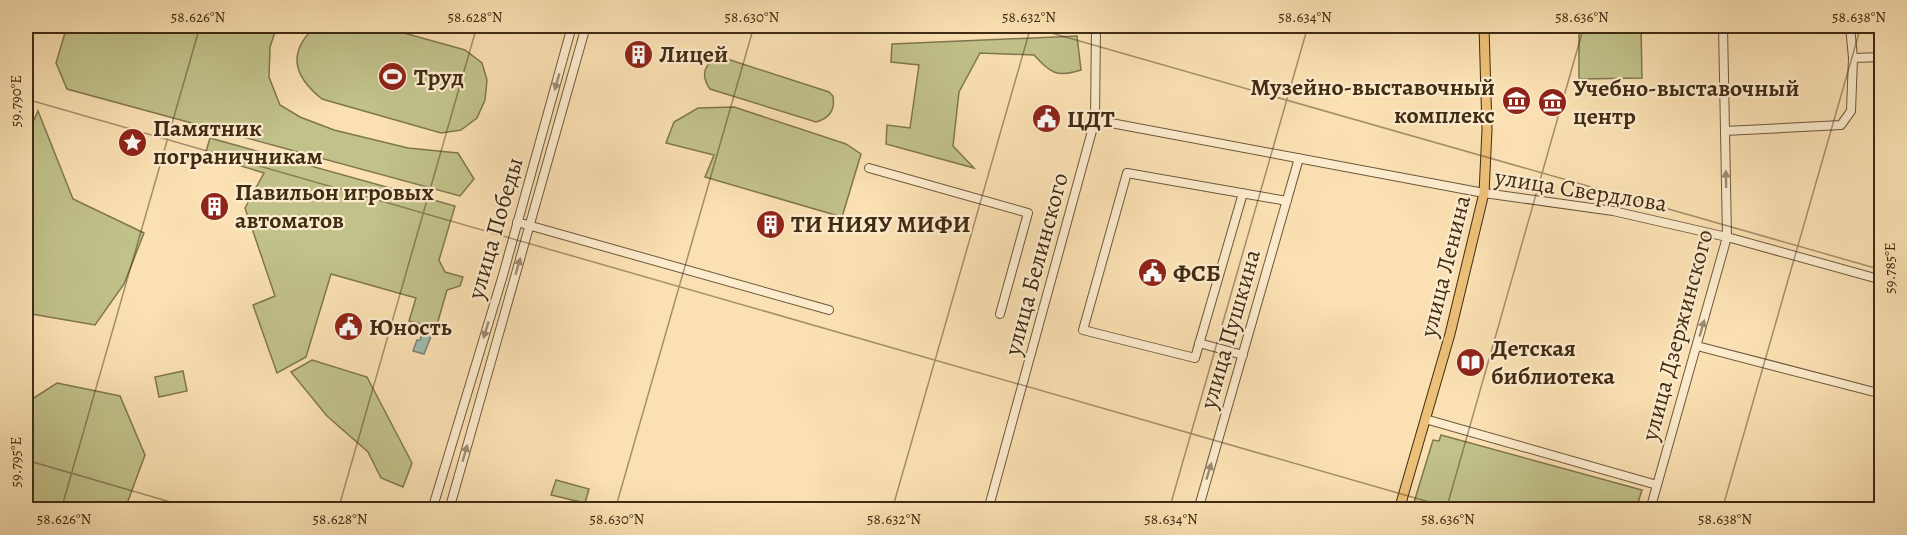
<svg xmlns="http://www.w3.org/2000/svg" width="1907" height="535" font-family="Alegreya,serif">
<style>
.green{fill:#c1c18a;stroke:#80764e;stroke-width:1.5}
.water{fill:#9fbcb1;stroke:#798272;stroke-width:1.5}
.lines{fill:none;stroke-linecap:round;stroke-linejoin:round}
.minor-casing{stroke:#6e583b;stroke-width:10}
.major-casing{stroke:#402b13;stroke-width:11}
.minor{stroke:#fcebcd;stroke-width:8}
.major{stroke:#edc079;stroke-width:9}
.oneway{fill:#9e8b70}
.ticks{fill:none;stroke:#402b13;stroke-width:1.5;stroke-opacity:0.45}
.labels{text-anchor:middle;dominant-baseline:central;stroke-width:4.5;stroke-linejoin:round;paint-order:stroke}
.poi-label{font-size:24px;font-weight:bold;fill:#402b13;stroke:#fcebcd;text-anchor:start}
.street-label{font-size:24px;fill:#402b13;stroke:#fcebcd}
.neatline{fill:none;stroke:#402b13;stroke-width:2}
.ticks-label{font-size:15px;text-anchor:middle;fill:#402b13}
</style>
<rect width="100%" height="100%" fill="#fae0b2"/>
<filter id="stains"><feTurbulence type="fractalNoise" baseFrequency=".00333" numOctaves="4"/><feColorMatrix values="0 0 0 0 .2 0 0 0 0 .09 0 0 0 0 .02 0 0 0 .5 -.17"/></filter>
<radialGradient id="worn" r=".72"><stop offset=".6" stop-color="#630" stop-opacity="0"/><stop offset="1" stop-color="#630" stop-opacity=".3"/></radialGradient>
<path class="green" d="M 67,26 L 277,26 L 270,47 L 269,77 L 280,105 L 300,117 L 334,130 L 408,148 L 458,153 L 474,179 L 460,196 L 67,89 L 56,63 Z
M 316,26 L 379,26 L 465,50 L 482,63 L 487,80 L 485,100 L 477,118 L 461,130 L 441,133 L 322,99 C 293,76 287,52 316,26 Z
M 1579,26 L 1641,26 L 1642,78 L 1579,79 Z
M 1077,36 L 1081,70 C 1056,78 1051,73 1034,55 L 980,53 L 959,92 L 953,146 L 974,168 L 886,144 L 887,125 L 910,128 L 919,65 L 891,62 L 892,44 Z
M 721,57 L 829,92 L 833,96 C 835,110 830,118 816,122 L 710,89 C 700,75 704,62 721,57 Z
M 734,107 L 846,144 L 861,154 L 842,217 L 705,177 L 714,155 L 666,143 L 674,122 L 698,108 Z
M 38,111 L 73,199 L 144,233 L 124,284 L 95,325 L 26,313 L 26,138 Z
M 210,138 L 455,206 L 439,260 L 445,272 L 463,277 L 460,286 L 447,290 L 436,328 L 409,321 L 416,298 L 331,274 L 306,357 L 277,373 L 253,305 L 275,296 L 245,208 L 264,173 L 205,155 Z
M 312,360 L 367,377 L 412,463 L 403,487 L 381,478 L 368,452 L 327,416 L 291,372 Z
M 183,371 L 187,391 L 159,397 L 155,377 Z
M 57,383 L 120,396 L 145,455 L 125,509 L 26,509 L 26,403 Z
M 1441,435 L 1642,490 L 1636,509 L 1412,509 L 1433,440 L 1439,441 Z
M 556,480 L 589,489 L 585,503 L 551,495 Z"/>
<path class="water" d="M 423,331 L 432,334 L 424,354 L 413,351 L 417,340 L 420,340 Z"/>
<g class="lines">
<defs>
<path id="minor" d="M 1850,26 L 1853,58
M 1095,120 L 1484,193 L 1613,211 L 1727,237 L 1882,280
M 1725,131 L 1841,125 L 1851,111 L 1853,58 L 1882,57
M 869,168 L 1028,213 L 1000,314
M 1243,193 L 1195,358 L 1083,330 L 1127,173 L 1287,201
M 517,222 L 829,310
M 1199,343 L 1243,355
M 1697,346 L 1882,394
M 1425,419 L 1657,485
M 432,510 L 503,275 L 572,26
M 449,510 L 586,26
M 988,510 L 1095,120 L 1096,26
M 1198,510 L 1299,158
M 1650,510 L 1727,237 L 1723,26"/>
<path id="major" d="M 1399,510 L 1450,334 L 1484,193 L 1487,130 L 1484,26"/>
</defs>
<use href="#minor" class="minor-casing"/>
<use href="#major" class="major-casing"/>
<use href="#minor" class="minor"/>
<use href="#major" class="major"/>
</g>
<defs><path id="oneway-solid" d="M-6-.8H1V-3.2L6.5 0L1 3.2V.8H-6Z" transform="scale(1.5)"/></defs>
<g class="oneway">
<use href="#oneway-solid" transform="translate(557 82) rotate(106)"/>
<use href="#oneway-solid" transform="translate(1726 179) rotate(-91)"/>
<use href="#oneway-solid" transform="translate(518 266) rotate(-74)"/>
<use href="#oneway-solid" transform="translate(1702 328) rotate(-74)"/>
<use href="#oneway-solid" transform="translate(486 330) rotate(107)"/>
<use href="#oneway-solid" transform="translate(465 453) rotate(-74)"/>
<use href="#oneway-solid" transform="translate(1209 471) rotate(-73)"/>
</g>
<path class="ticks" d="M 1027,26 L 1882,270M 26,99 L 1457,510M 26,460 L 198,510M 61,510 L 200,26M 338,510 L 477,26M 615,510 L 754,26M 892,510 L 1031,26M 1169,510 L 1308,26M 1446,510 L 1584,26M 1722,510 L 1861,26"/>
<defs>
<symbol id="building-disc" viewBox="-11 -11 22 22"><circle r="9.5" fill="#8f2418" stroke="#fcebcd"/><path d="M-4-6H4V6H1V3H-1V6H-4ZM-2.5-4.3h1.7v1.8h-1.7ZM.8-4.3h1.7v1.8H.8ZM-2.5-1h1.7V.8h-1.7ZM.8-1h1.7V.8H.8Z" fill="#fff"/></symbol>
<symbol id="stadium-disc" viewBox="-11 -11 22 22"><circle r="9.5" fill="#8f2418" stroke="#fcebcd"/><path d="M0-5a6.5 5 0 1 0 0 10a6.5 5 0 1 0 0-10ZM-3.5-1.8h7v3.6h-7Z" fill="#fff"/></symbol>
<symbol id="museum-disc" viewBox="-11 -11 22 22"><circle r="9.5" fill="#8f2418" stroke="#fcebcd"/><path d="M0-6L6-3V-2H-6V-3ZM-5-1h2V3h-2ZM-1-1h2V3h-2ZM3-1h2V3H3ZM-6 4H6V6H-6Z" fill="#fff"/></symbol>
<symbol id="civic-disc" viewBox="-11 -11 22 22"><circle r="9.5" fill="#8f2418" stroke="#fcebcd"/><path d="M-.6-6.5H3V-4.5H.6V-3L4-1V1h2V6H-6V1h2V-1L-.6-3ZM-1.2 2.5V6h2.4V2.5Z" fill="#fff"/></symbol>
<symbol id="sight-disc" viewBox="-11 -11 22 22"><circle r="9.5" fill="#8f2418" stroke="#fcebcd"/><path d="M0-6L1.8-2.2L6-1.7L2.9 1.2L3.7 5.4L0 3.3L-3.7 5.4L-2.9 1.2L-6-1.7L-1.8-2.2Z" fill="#fff"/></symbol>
<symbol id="library-disc" viewBox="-11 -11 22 22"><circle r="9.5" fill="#8f2418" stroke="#fcebcd"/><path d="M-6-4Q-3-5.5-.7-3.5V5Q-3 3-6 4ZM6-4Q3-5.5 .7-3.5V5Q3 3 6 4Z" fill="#fff"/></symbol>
</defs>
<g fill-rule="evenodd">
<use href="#building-disc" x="622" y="38" width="33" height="33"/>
<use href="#stadium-disc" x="376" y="60" width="33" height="33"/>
<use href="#museum-disc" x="1500" y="84" width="33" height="33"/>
<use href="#museum-disc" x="1536" y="86" width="33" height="33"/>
<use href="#civic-disc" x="1030" y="102" width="33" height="33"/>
<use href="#sight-disc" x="116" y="126" width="33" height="33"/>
<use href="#building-disc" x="198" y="190" width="33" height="33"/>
<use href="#building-disc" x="754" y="208" width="33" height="33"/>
<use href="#civic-disc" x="1136" y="256" width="33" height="33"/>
<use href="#civic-disc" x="332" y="310" width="33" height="33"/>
<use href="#library-disc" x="1454" y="346" width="33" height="33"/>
</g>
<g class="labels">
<g class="poi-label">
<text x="659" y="54">Лицей</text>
<text x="414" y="77">Труд</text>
<text x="1495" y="87" text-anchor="end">Музейно-выставочный<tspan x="1495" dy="28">комплекс</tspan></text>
<text x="1573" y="88">Учебно-выставочный<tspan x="1573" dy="28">центр</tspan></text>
<text x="1067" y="119">ЦДТ</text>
<text x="153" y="128">Памятник<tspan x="153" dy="28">пограничникам</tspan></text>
<text x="235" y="192">Павильон игровых<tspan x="235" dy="28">автоматов</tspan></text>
<text x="791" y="224">ТИ НИЯУ МИФИ</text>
<text x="1173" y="273">ФСБ</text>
<text x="369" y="327">Юность</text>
<text x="1491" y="348">Детская<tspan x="1491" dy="28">библиотека</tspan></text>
</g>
<g class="street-label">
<text transform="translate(1581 190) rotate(9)">улица Свердлова</text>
<text transform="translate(495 228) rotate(-74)">улица Победы</text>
<text transform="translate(1036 264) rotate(-75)">улица Белинского</text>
<text transform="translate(1445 266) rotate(-76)">улица Ленина</text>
<text transform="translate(1230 329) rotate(-74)">улица Пушкина</text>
<text transform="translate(1677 335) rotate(-75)">улица Дзержинского</text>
</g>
</g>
<rect width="1907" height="535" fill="none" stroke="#fae0b2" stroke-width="66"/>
<rect x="33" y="33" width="1841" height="469" class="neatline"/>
<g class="ticks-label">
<text x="198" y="22">58.626°N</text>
<text x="475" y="22">58.628°N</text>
<text x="752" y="22">58.630°N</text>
<text x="1029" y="22">58.632°N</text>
<text x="1305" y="22">58.634°N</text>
<text x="1582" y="22">58.636°N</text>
<text x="1859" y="22">58.638°N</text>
<text transform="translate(16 101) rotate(-90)" y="5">59.790°E</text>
<text transform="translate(1890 268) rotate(-90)" y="5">59.785°E</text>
<text transform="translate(16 462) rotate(-90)" y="5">59.795°E</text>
<text x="64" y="524">58.626°N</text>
<text x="340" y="524">58.628°N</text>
<text x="617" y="524">58.630°N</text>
<text x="894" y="524">58.632°N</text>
<text x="1171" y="524">58.634°N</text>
<text x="1448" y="524">58.636°N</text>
<text x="1725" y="524">58.638°N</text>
</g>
<rect width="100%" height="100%" filter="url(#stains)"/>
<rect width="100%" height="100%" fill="url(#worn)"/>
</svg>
